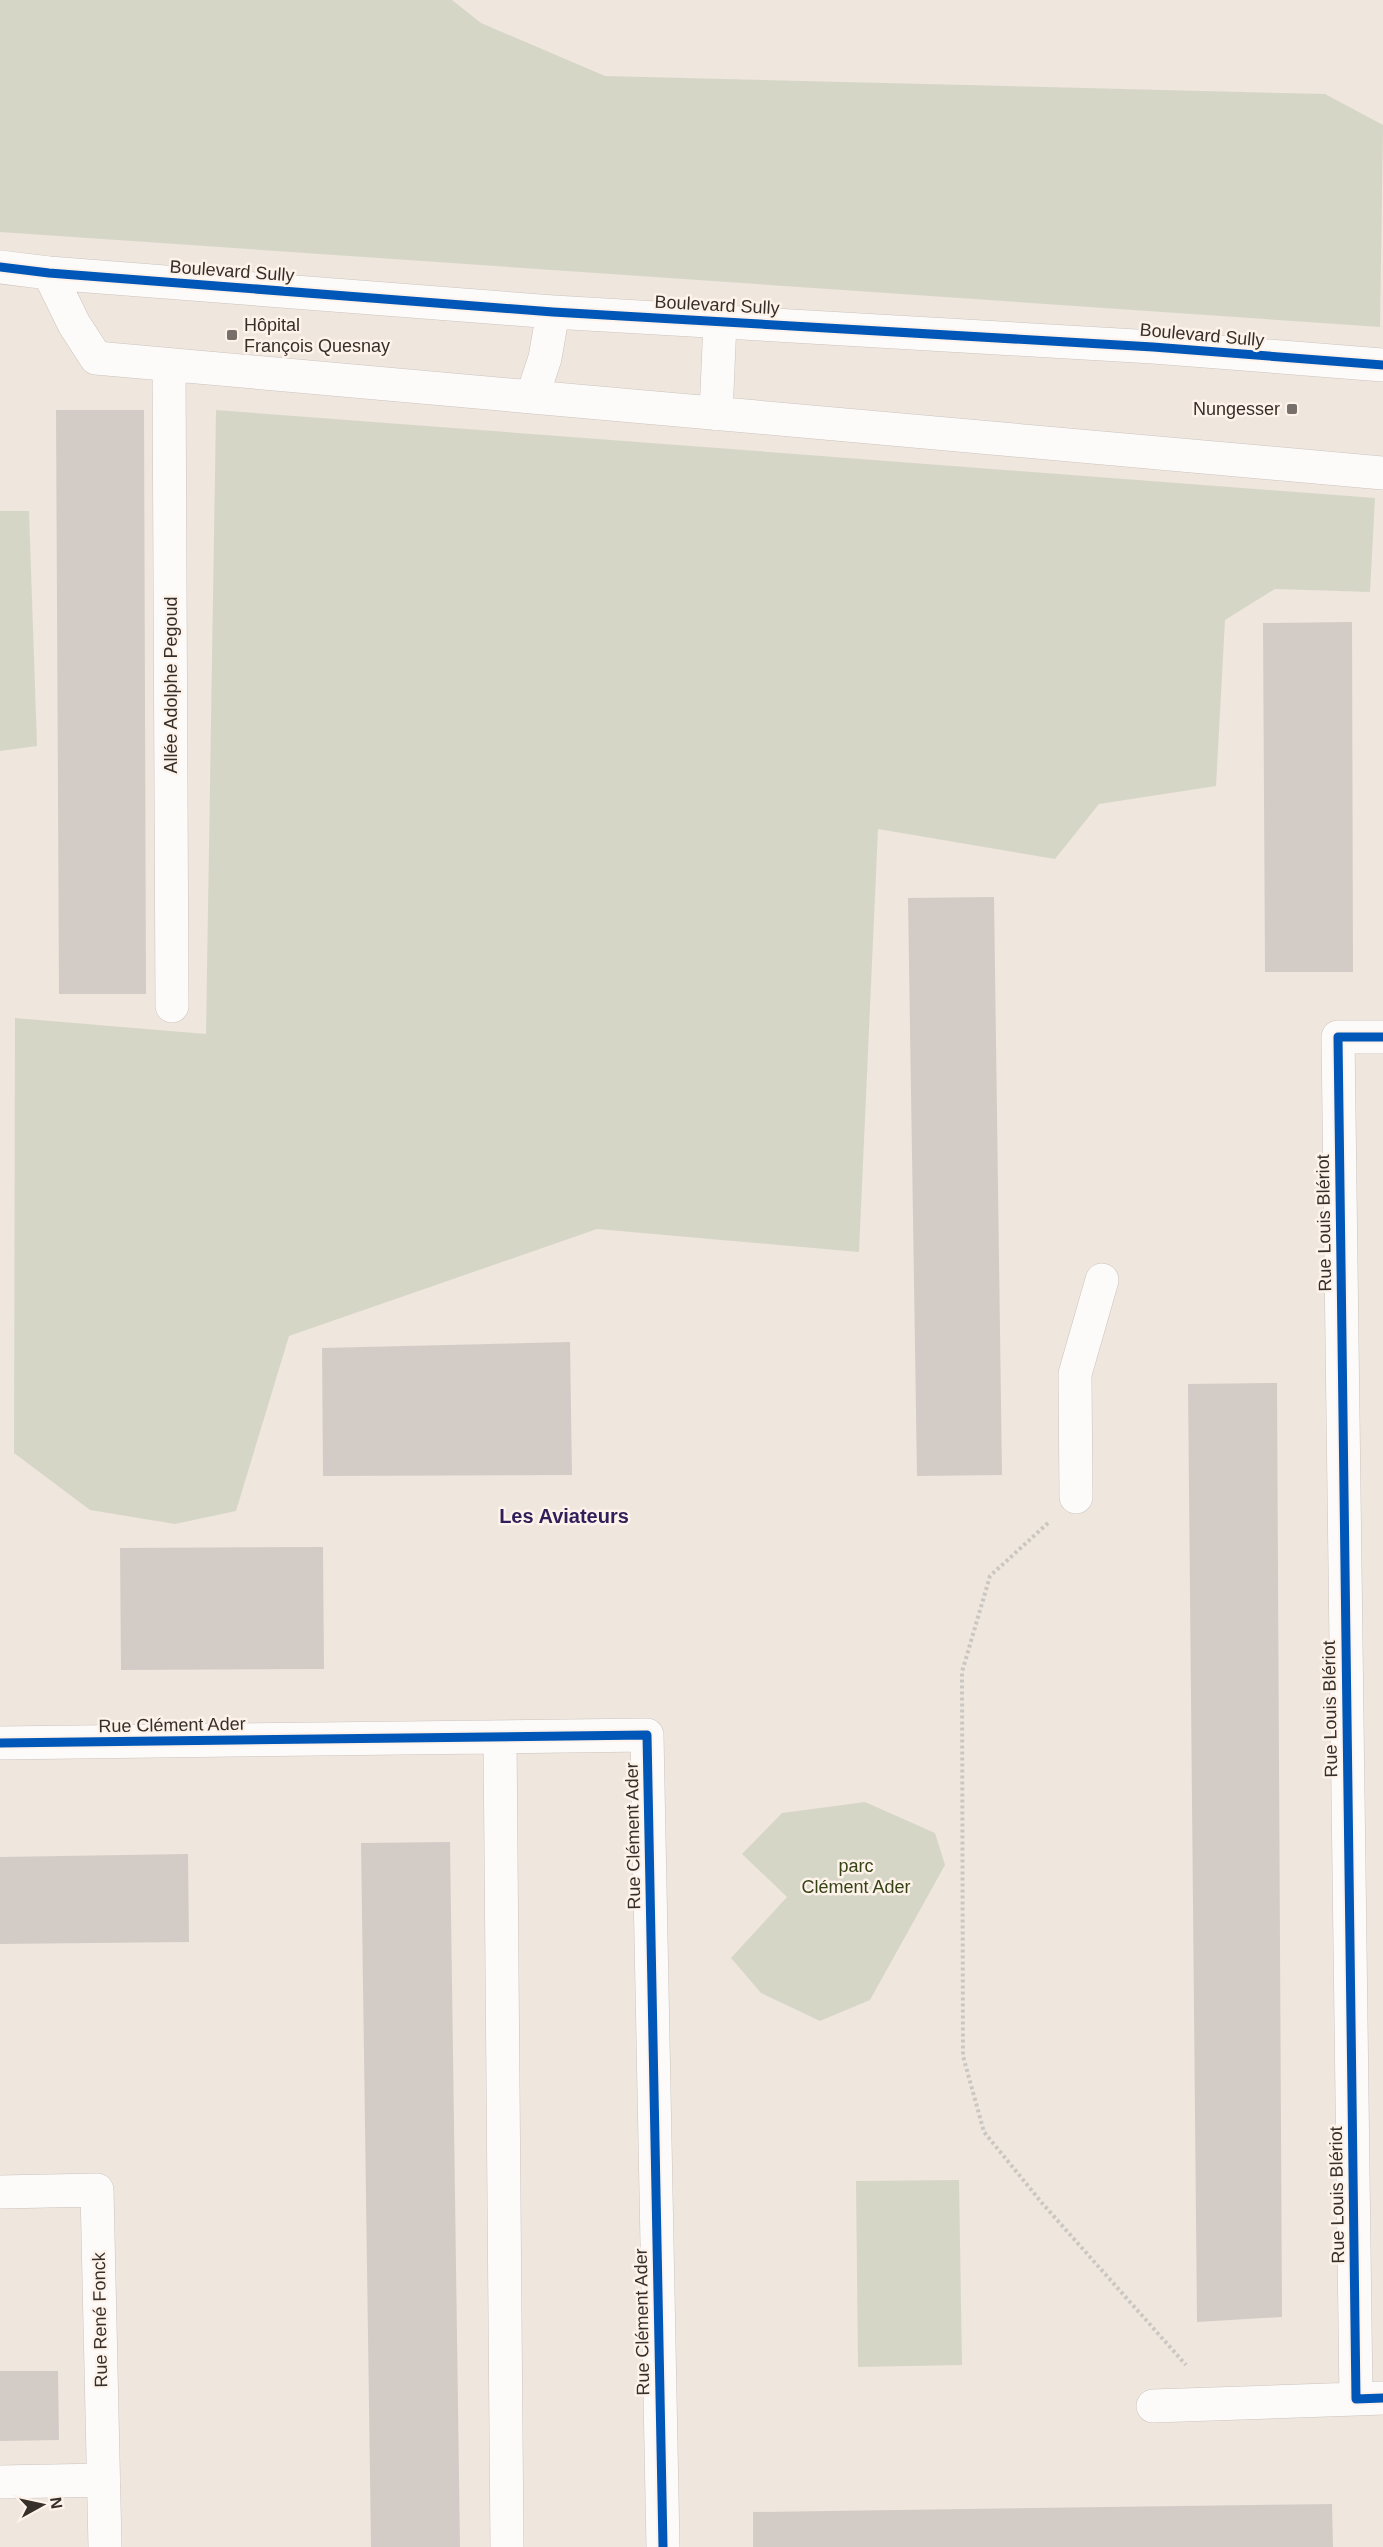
<svg xmlns="http://www.w3.org/2000/svg" width="1383" height="2547" font-family="Arial,sans-serif">
<style>
.green{fill:#d6d6c7}
.building{fill:#d3ccc6}
.lines{fill:none;stroke-linecap:round;stroke-linejoin:round}
.minor-casing{stroke:#cbc3bd;stroke-width:34}
.path{stroke:#cac7c3;stroke-width:4;stroke-dasharray:3 3;stroke-linecap:butt}
.minor{stroke:#fdfbfa;stroke-width:33}
.cycleway-casing{stroke:#fef3eb;stroke-width:13}
.cycleway{stroke:#0057b8;stroke-width:9}
.poi-dot{fill:#776f69;stroke:#fef3eb;stroke-width:2}
.labels{text-anchor:middle;dominant-baseline:central;stroke-width:5;stroke-linejoin:round;paint-order:stroke}
.street-label{font-size:18px;fill:#362f2a;stroke:#fef3eb}
.poi-label{font-size:18px;fill:#362f2a;stroke:#fef3eb;text-anchor:start}
.park-label{font-size:18px;fill:#364316;stroke:#fef3eb}
.neighbourhood-label{font-size:20px;font-weight:bold;fill:#311f59;stroke:#fef3eb}
</style>
<rect width="100%" height="100%" fill="#efe6de"/>
<path class="green" d="M 0,0 L 452,0 L 481,23 L 605,76 L 1325,94 L 1383,125 L 1380,327 L 0,232 Z
M 216,410 L 1375,498 L 1370,592 L 1275,589 L 1225,620 L 1216,786 L 1099,804 L 1055,859 L 878,829 L 859,1252 L 597,1229 L 289,1336 L 236,1511 L 175,1524 L 90,1510 L 14,1453 L 15,1018 L 206,1034 Z
M 0,511 L 29,511 L 37,746 L 0,751 Z
M 865,1802 L 935,1833 L 945,1865 L 870,2000 L 820,2021 L 761,1993 L 731,1958 L 787,1897 L 742,1854 L 782,1813 Z
M 959,2180 L 962,2365 L 858,2367 L 856,2181 Z"/>
<path class="building" d="M 56,410 L 144,410 L 146,994 L 59,994 Z
M 1352,622 L 1353,972 L 1265,972 L 1263,623 Z
M 994,897 L 1002,1475 L 917,1476 L 908,898 Z
M 570,1342 L 572,1475 L 323,1476 L 322,1348 Z
M 1277,1383 L 1282,2317 L 1197,2322 L 1188,1384 Z
M 323,1547 L 324,1669 L 121,1670 L 120,1548 Z
M 450,1842 L 460,2547 L 371,2547 L 361,1843 Z
M 188,1854 L 189,1942 L 0,1944 L 0,1857 Z
M 0,2371 L 58,2371 L 59,2440 L 0,2441 Z
M 1332,2504 L 1333,2547 L 753,2547 L 753,2512 Z"/>
<g class="lines">
<defs>
<path id="minor" d="M 0,267 L 49,273 L 553,312 L 1153,347 L 1383,365
M 49,273 L 74,324 L 96,358 L 1383,473
M 169,365 L 172,1006
M 532,397 L 545,358 L 553,312
M 716,414 L 720,322
M 1383,1037 L 1338,1037 L 1356,2399 L 1383,2398
M 1076,1497 L 1075,1374 L 1102,1280
M 500,1737 L 507,2547
M 0,1743 L 647,1735 L 663,2547
M 0,2192 L 97,2190 L 105,2547
M 1153,2406 L 1356,2399
M 0,2482 L 104,2480"/>
</defs>
<use href="#minor" class="minor-casing"/>
<path class="path" d="M 1048,1523 L 990,1576 L 962,1672 L 963,2056 L 984,2132 L 1042,2203 L 1186,2365"/>
<use href="#minor" class="minor"/>
<defs>
<path id="cycleway" d="M 0,267 L 49,273 L 553,312 L 1153,347 L 1383,365
M 1383,1037 L 1338,1037 L 1356,2399 L 1383,2398
M 0,1743 L 647,1735 L 663,2547"/>
</defs>
<use href="#cycleway" class="cycleway-casing"/>
<use href="#cycleway" class="cycleway"/>
</g>
<g class="poi-dot">
<rect x="226" y="329" width="12" height="12" rx="3"/>
<rect x="1286" y="403" width="12" height="12" rx="3"/>
</g>
<g class="labels">
<g class="street-label">
<text transform="translate(232 271) rotate(4)">Boulevard Sully</text>
<text transform="translate(717 305) rotate(3)">Boulevard Sully</text>
<text transform="translate(1202 335) rotate(5)">Boulevard Sully</text>
<text transform="translate(171 685) rotate(-90)">Allée Adolphe Pegoud</text>
<text transform="translate(1324 1223) rotate(-91)">Rue Louis Blériot</text>
<text transform="translate(1330 1709) rotate(-91)">Rue Louis Blériot</text>
<text transform="translate(172 1725) rotate(-1)">Rue Clément Ader</text>
<text transform="translate(633 1836) rotate(-91)">Rue Clément Ader</text>
<text transform="translate(1337 2195) rotate(-91)">Rue Louis Blériot</text>
<text transform="translate(100 2320) rotate(-91)">Rue René Fonck</text>
<text transform="translate(642 2322) rotate(-91)">Rue Clément Ader</text>
</g>
<g class="poi-label">
<text x="244" y="325">Hôpital<tspan x="244" dy="21">François Quesnay</tspan></text>
<text x="1280" y="409" text-anchor="end">Nungesser</text>
</g>
<g class="park-label">
<text x="856" y="1866">parc<tspan x="856" dy="21">Clément Ader</tspan></text>
</g>
<g class="neighbourhood-label">
<text x="564" y="1516">Les Aviateurs</text>
</g>
</g>
<g transform="translate(42 2505) rotate(82)" stroke="#fef3eb" stroke-width="4.5" paint-order="stroke">
<path d="M0-4.5L10 22L0 15L-10 22Z" fill="#362f2a"/>
<text y="-9" font-size="16" font-weight="bold" text-anchor="middle" fill="#362f2a">N</text>
</g>
</svg>
